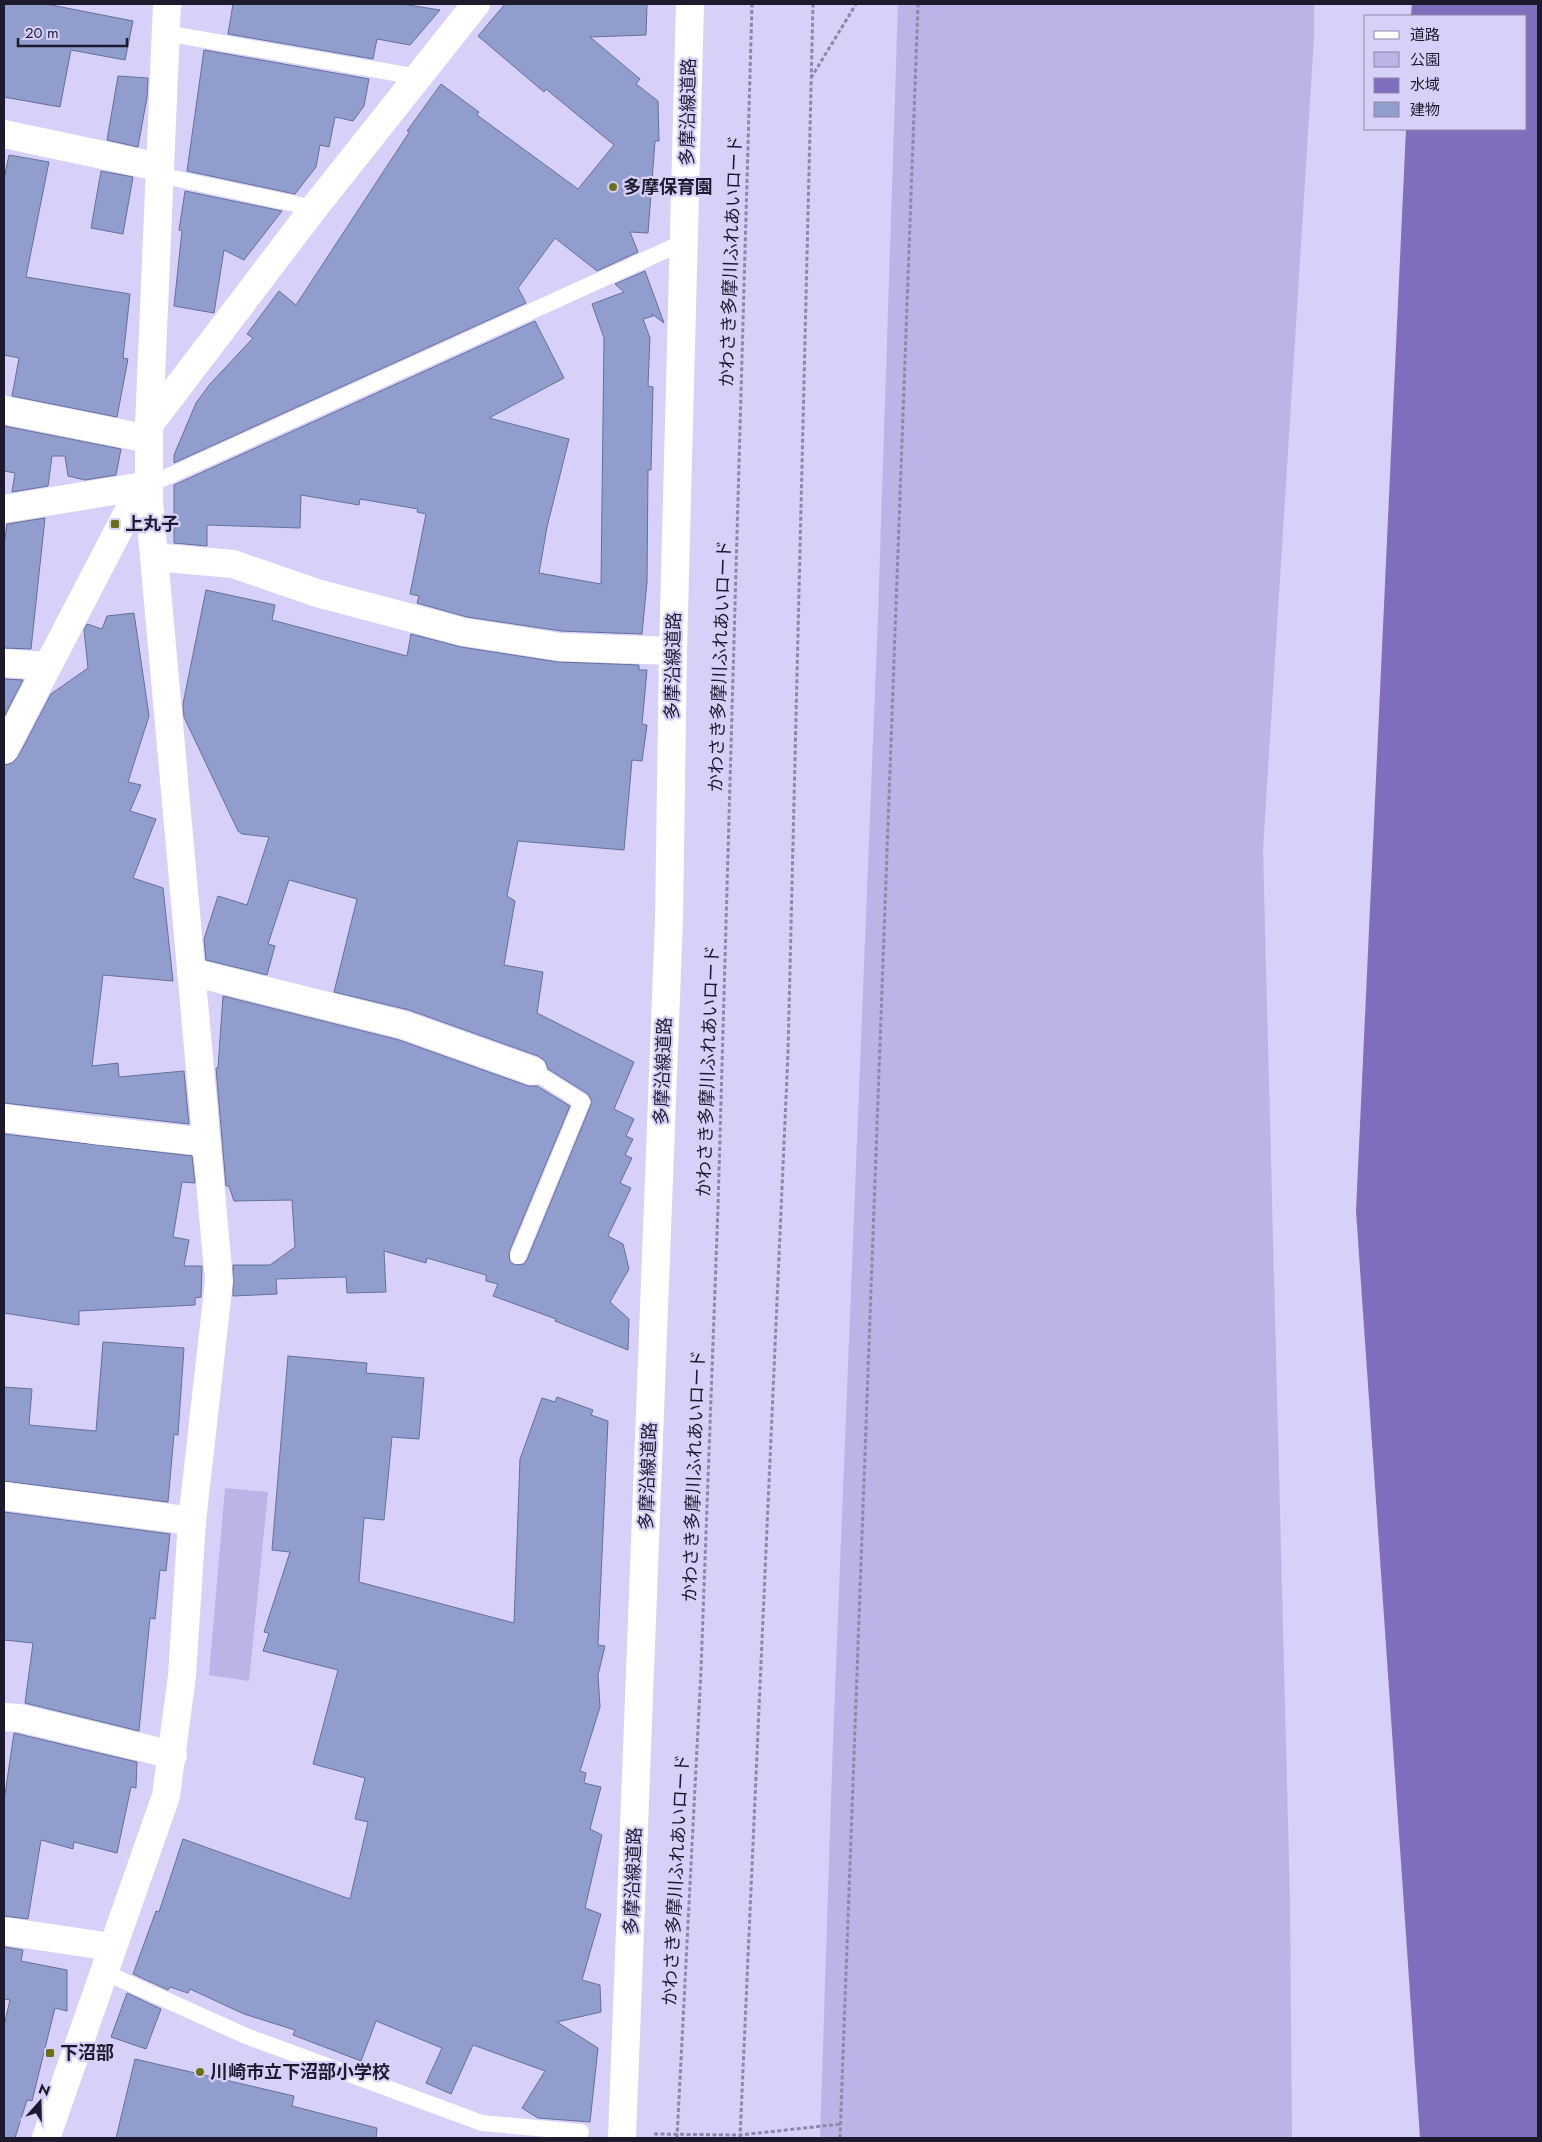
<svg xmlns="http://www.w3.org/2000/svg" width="1542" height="2142" font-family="Jost,'Noto Sans JP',sans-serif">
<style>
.green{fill:#bdb3e7}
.water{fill:#806dbe}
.building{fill:#919ecd;stroke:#646f9b}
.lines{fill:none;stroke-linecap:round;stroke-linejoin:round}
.path{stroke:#8e88a8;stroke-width:3;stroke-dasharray:4 2.5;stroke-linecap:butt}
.service{stroke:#fff;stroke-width:16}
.minor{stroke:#fff;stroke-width:28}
.tertiary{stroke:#fff;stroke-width:28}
.primary{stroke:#fff;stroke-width:28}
.poi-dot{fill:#6b7016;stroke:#d7d0f9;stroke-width:2}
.labels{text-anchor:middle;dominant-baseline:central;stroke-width:4.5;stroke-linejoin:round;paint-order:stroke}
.street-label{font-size:18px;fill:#1e1a2d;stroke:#d7d0f9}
.poi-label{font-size:18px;font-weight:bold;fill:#1e1a2d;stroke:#d7d0f9;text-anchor:start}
</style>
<rect width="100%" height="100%" fill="#d7d0f9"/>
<path class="green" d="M 898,4 L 1314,4 L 1314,38 L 1263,849 L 1290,1900 L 1292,2138 L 820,2138 L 833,1741 L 878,616 Z
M 225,1488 L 268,1492 L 249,1681 L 209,1675 Z"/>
<path class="water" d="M 1412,4 L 1538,4 L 1538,2138 L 1420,2138 L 1356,1211 L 1406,129 L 1526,129 L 1526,16 L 1411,16 Z"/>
<path class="building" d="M 4,4 L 46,4 L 133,21 L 125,60 L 71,50 L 60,107 L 4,97 Z
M 233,4 L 402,4 L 440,10 L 410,45 L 377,39 L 373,59 L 228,34 Z
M 505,4 L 647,4 L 646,35 L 590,37 L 640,79 L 636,84 L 658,101 L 659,141 L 655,141 L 648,233 L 630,232 L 638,252 L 597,271 L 555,238 L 518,288 L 526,303 L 174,463 L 174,455 L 196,403 L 210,384 L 253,338 L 247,334 L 279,291 L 296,305 L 410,131 L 407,131 L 441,84 L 479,112 L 477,115 L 578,189 L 614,145 L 546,89 L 544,92 L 478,36 Z
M 204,50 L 369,79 L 364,106 L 353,121 L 335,117 L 329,147 L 320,145 L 316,167 L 295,194 L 187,171 Z
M 118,76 L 148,78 L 147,97 L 138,147 L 107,140 Z
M 9,155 L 49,162 L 26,277 L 130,294 L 123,358 L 128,359 L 117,417 L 12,396 L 19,358 L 4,355 L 4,179 Z
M 101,171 L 133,177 L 123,234 L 91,228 Z
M 185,191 L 282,211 L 244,260 L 224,250 L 214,313 L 174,306 L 182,231 L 179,230 Z
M 645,271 L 664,323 L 652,314 L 653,316 L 643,319 L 650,338 L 648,386 L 653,387 L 651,470 L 648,470 L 647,582 L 642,634 L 561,631 L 467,617 L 417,603 L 419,596 L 410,594 L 426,514 L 417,512 L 418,509 L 360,499 L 359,505 L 301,495 L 300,528 L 207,525 L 207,546 L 174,543 L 174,485 L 535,321 L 564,378 L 489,418 L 569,439 L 547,527 L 539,573 L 601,584 L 604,338 L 592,304 L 624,292 L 615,284 Z
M 4,426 L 121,449 L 116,475 L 85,480 L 68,476 L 65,456 L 52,456 L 48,486 L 12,492 L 15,473 L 4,471 Z
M 45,518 L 31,649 L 4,648 L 4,544 L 7,524 Z
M 206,590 L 275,605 L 272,620 L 407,656 L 411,634 L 461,647 L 558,662 L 639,665 L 639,670 L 647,670 L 642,724 L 647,725 L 642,761 L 632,760 L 624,850 L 518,841 L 507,896 L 515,901 L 504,965 L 543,972 L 537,1013 L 634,1062 L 614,1109 L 634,1119 L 626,1136 L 633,1139 L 625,1155 L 632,1158 L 620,1183 L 631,1188 L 608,1236 L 623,1244 L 629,1269 L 610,1302 L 629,1319 L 628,1350 L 555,1321 L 556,1319 L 493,1296 L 498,1284 L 486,1281 L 486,1275 L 427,1258 L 426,1263 L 384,1251 L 386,1292 L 347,1293 L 346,1277 L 276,1279 L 277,1294 L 233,1296 L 233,1265 L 270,1265 L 295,1247 L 292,1200 L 234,1201 L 229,1186 L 226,1186 L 216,1068 L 218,1068 L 223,996 L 399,1040 L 528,1086 L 537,1086 L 570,1106 L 509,1252 L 510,1262 L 515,1265 L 524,1264 L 527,1260 L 592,1102 L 588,1094 L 548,1069 L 545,1061 L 538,1056 L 409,1010 L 334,992 L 357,899 L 289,880 L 268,944 L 275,946 L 267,975 L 206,960 L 204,939 L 218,896 L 247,905 L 269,837 L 242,834 L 238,831 L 184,717 L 183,704 Z
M 134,613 L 149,716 L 128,782 L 141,785 L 130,811 L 156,819 L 133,878 L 163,888 L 173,981 L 103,975 L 92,1066 L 118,1063 L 119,1077 L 184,1071 L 189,1124 L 4,1103 L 4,765 L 12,763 L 18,757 L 51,694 L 88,668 L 84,630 L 87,624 L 102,629 L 107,616 Z
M 4,679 L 23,680 L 4,717 Z
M 4,1134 L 192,1156 L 195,1183 L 182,1182 L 173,1237 L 189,1240 L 184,1266 L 202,1266 L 201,1297 L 195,1298 L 195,1305 L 79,1311 L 79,1325 L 4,1313 Z
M 103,1342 L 184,1348 L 178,1435 L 174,1434 L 168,1502 L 4,1481 L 4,1387 L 32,1389 L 29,1425 L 96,1431 Z
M 288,1356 L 367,1363 L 366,1373 L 424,1378 L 419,1439 L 392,1437 L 384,1520 L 364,1518 L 359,1582 L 514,1623 L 520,1459 L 542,1398 L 555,1402 L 557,1397 L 593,1410 L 591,1415 L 608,1421 L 598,1645 L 605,1646 L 598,1675 L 600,1707 L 580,1771 L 586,1773 L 584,1783 L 601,1787 L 590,1829 L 602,1835 L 585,1908 L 601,1914 L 582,1980 L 600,1985 L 601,2012 L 557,2022 L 598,2048 L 590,2122 L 538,2118 L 522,2108 L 545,2071 L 473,2045 L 451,2094 L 426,2083 L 442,2048 L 376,2021 L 361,2061 L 293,2035 L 295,2030 L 244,2014 L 190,1989 L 188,1993 L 170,1987 L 168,1990 L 133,1974 L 156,1911 L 159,1912 L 183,1839 L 350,1899 L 368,1822 L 355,1819 L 365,1778 L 313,1764 L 338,1670 L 263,1651 L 269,1633 L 264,1632 L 290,1552 L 272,1550 Z
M 4,1512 L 170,1534 L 166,1571 L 160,1570 L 155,1619 L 150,1618 L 139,1731 L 25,1703 L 33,1643 L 4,1640 Z
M 14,1733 L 137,1762 L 136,1788 L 131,1787 L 117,1853 L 74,1842 L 73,1849 L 41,1840 L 28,1919 L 4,1916 L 4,1801 Z
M 4,1947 L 23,1950 L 21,1961 L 67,1970 L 67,2011 L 55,2008 L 32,2101 L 27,2100 L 15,2138 L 4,2138 L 4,2026 L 10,2000 L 4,1999 Z
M 127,1993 L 161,2009 L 146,2049 L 111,2037 Z
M 135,2059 L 294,2096 L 292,2106 L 377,2128 L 376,2138 L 116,2138 Z"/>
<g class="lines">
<path class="path" d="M 811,78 L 856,4
M 654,2134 L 740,2135 L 841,2124
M 677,2138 L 701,1670 L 718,1207 L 752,4
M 740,2138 L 788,1053 L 813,4
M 840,2138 L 918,4"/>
<path class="service" d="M 165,33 L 418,77
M 159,175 L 314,208
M 149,485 L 684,242
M 518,1256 L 582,1102 L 533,1071
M 104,1972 L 246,2036 L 482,2123 L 581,2132"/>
<path class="minor" d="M 4,134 L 159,167
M 4,410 L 149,439
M 149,425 L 314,208 L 476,4
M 4,509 L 149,485
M 154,557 L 233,564 L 317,593 L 464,632 L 560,647 L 673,651
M 4,663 L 48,666
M 4,750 L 128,512 L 149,485
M 191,972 L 404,1025 L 533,1071
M 4,1118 L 93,1130 L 207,1142
M 4,1496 L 192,1521
M 4,1717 L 20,1718 L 173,1755"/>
<path class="tertiary" d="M 4,1931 L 112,1947
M 46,2138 L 166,1796 L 182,1676 L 192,1521 L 219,1281 L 149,501 L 149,425 L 167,4"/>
<path class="primary" d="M 622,2138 L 669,919 L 673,651 L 690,4"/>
</g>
<g class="poi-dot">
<circle cx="613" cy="187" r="5"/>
<rect x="110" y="519" width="10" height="10" rx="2.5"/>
<rect x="45" y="2048" width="10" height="10" rx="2.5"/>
<circle cx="200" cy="2072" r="5"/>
</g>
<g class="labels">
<g class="street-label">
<text transform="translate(688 112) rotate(-89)">多摩沿線道路</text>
<text transform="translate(731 261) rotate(-88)">かわさき多摩川ふれあいロード</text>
<text transform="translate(673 666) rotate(-89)">多摩沿線道路</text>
<text transform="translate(720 666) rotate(-88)">かわさき多摩川ふれあいロード</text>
<text transform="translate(663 1071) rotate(-88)">多摩沿線道路</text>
<text transform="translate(708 1071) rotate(-88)">かわさき多摩川ふれあいロード</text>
<text transform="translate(648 1476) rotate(-88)">多摩沿線道路</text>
<text transform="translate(694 1476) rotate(-88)">かわさき多摩川ふれあいロード</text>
<text transform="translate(676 1880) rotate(-87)">かわさき多摩川ふれあいロード</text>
<text transform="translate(633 1881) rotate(-88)">多摩沿線道路</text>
</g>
<g class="poi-label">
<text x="623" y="187">多摩保育園</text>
<text x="125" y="524">上丸子</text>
<text x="60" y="2053">下沼部</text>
<text x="210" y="2072">川崎市立下沼部小学校</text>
</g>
</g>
<rect width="1542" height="2142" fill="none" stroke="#1e1a2d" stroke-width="10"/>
<rect x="1364" y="15" width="162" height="115" fill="#d7d0f9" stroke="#8d87a7"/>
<rect x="1374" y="31" width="25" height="8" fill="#ffffff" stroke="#8d87a7"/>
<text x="1410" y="40" font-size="15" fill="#1e1a2d">道路</text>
<rect x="1374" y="52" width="25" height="15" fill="#bdb3e7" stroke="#8d87a7"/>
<text x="1410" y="65" font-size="15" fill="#1e1a2d">公園</text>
<rect x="1374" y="78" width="25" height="15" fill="#806dbe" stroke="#8d87a7"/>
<text x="1410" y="90" font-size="15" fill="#1e1a2d">水域</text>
<rect x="1374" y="102" width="25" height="15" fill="#919ecd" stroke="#8d87a7"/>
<text x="1410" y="115" font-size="15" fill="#1e1a2d">建物</text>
<g transform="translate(40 2102) rotate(20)" stroke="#d7d0f9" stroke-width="4" paint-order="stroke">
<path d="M0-4L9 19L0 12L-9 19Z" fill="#1e1a2d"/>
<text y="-8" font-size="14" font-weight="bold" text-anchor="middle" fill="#1e1a2d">N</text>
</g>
<path d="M18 38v8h109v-8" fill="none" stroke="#1e1a2d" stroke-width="2.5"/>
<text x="25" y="38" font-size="15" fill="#1e1a2d" stroke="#d7d0f9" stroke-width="4" paint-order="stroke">20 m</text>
</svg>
